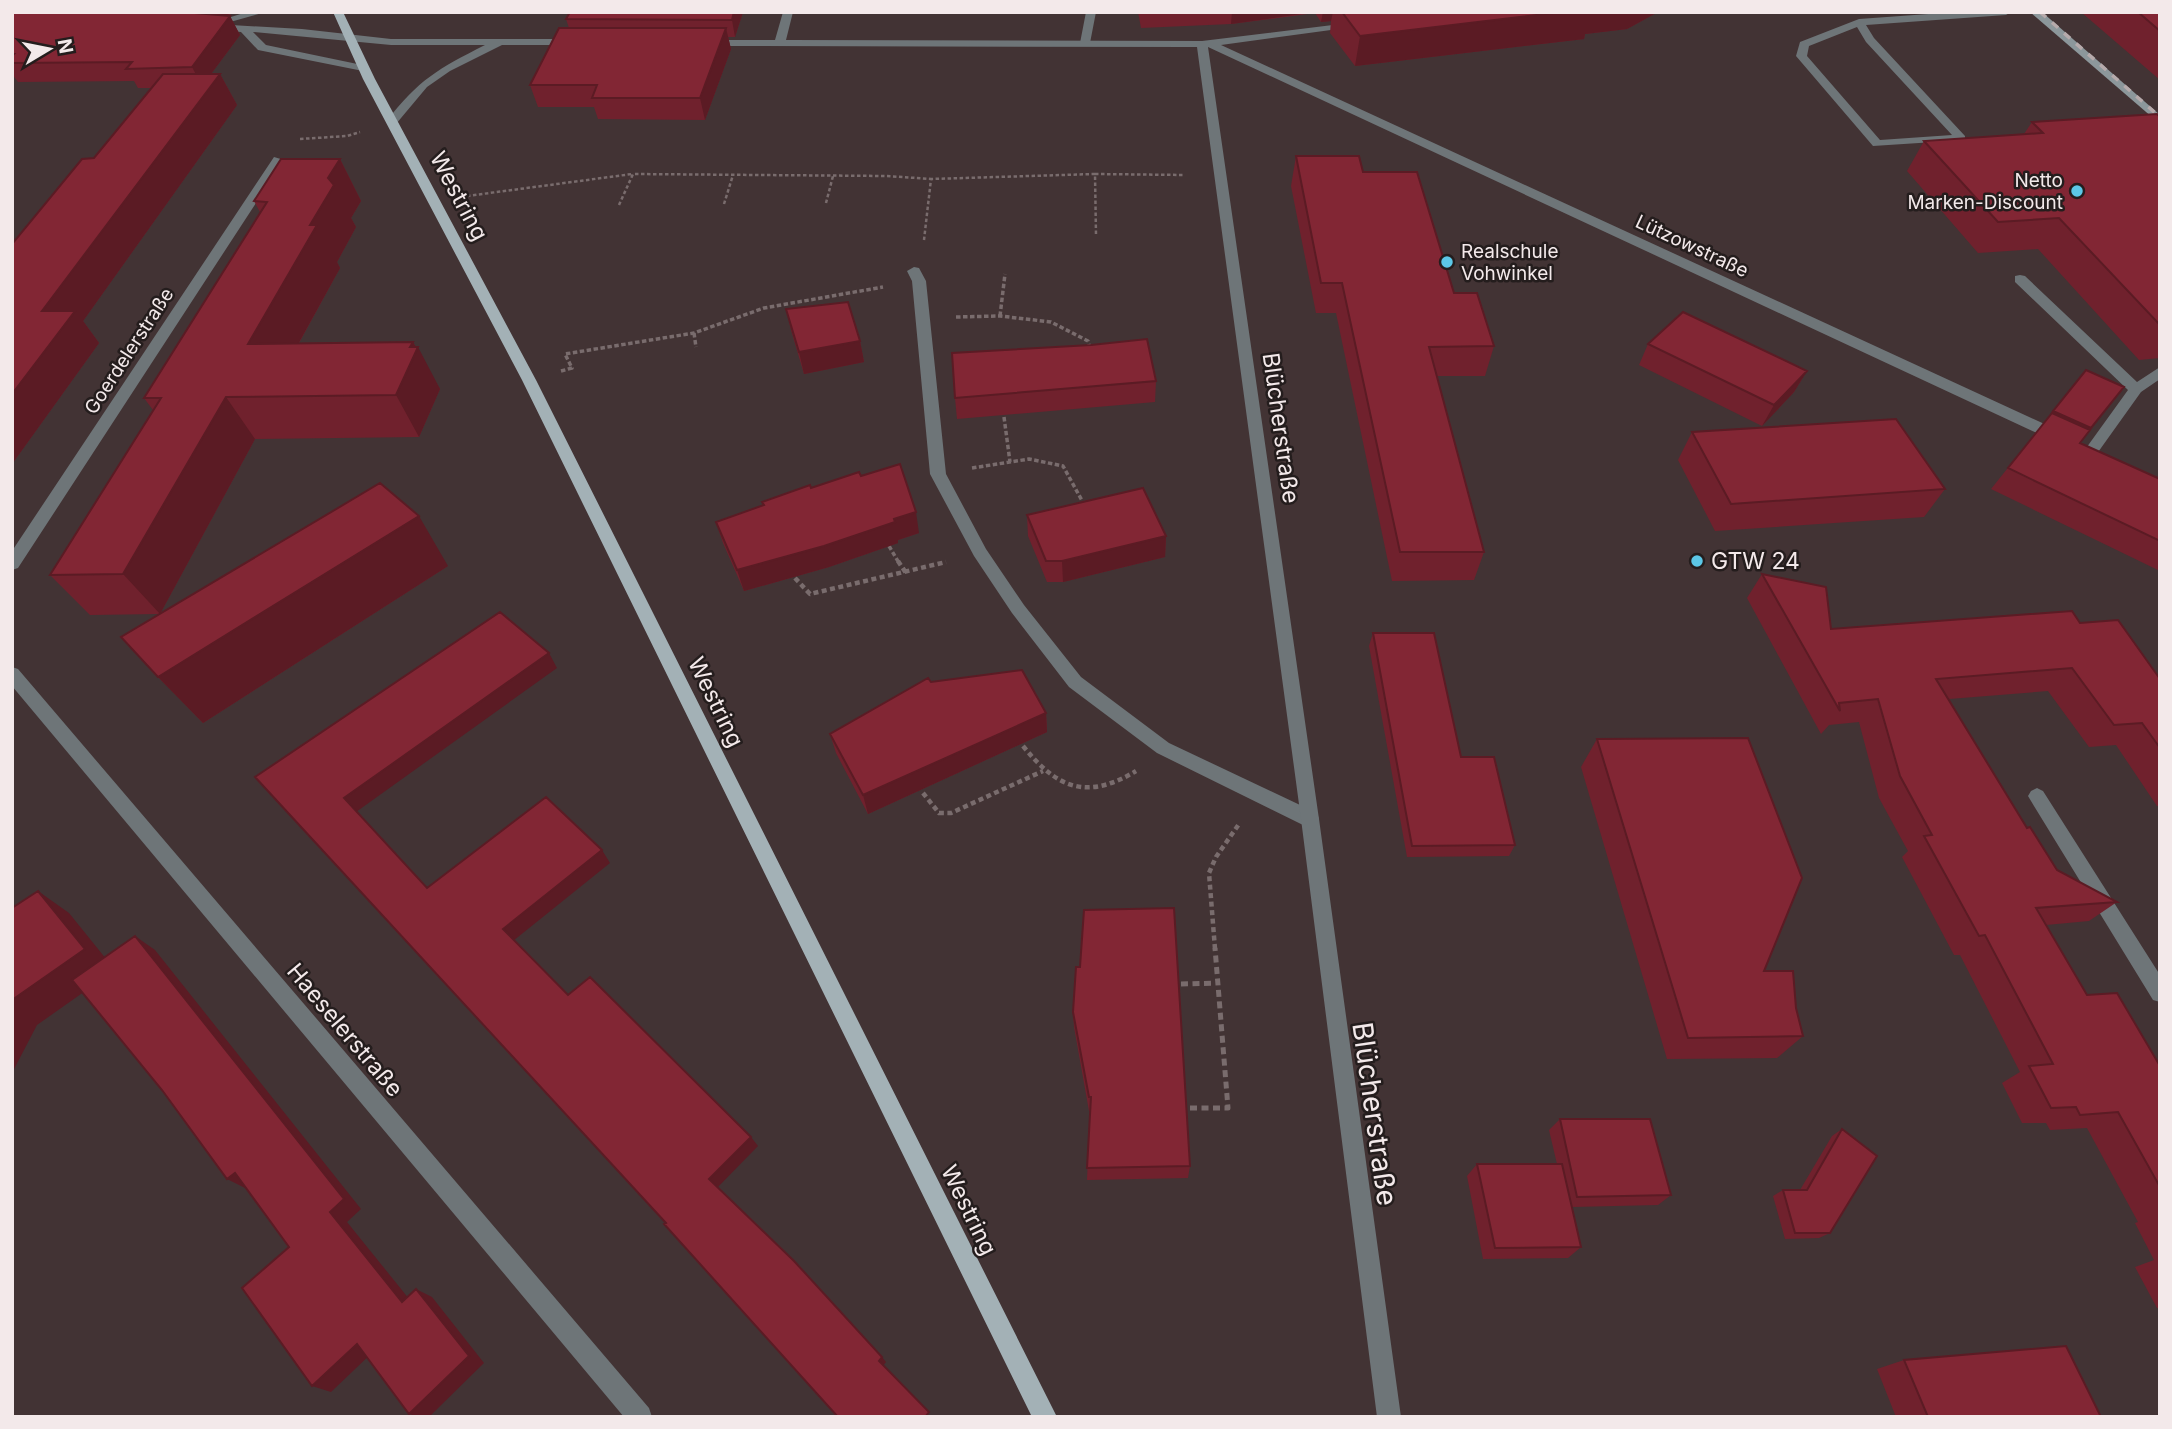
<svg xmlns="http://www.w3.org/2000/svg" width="2172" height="1429" font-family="Inter,sans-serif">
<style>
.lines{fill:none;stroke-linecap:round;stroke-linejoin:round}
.path-far3{stroke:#796c6d;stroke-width:2.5;stroke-dasharray:3.5 2.5;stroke-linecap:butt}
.path-far2{stroke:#796c6d;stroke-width:3.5;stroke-dasharray:4.5 2.5;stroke-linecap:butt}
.path-far1{stroke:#796c6d;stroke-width:4.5;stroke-dasharray:5 3.5;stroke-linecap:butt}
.path{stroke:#796c6d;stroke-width:5;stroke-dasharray:7 4.5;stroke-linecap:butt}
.service{fill:#6e7578;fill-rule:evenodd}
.minor{fill:#6e7578;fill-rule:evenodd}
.secondary{fill:#8c979b;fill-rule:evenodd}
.primary{fill:#a3b1b6;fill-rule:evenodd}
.rail{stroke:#b6aaab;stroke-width:3.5;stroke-dasharray:8 8;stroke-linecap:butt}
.wall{fill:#70212d}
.shaded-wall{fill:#5b1b24}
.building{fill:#822634;stroke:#5b1b24;stroke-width:2}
.poi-dot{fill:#5cc7e7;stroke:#241d1d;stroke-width:2.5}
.labels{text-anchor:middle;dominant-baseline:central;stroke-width:5;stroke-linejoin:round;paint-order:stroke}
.far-poi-label{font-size:19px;fill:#f3e9ea;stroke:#241d1d;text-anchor:end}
.far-street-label{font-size:19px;fill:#f3e9ea;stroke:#241d1d}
.street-label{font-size:23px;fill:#f3e9ea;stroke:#241d1d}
.poi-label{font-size:23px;fill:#f3e9ea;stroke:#241d1d;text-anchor:start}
.near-street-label{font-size:28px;fill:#f3e9ea;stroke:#241d1d}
</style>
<rect width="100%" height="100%" fill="#423334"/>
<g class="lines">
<path class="path-far3" d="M 300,139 L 347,136 L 360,132
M 1095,174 L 1185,175
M 467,196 L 632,174
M 826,203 L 833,176
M 724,204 L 733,175
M 619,205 L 633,174 L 887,176 L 931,179
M 924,240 L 931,179 L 1095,174 L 1096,235"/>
<path class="path-far2" d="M 1000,316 L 1005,274
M 956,317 L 1000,316 L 1051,322 L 1088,341 L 1090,349
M 694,333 L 696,347
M 561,371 L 572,368 L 565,354 L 694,333 L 764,308 L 883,287
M 1004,417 L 1010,462
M 972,468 L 1029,459 L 1063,466 L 1085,506
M 889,546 L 899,563"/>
<path class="path-far1" d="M 898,561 L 906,573
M 795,578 L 810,594 L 946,562
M 1023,746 C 1057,788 1086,801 1136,771
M 923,793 L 939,813 L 951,813 L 1043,771
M 1215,949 L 1209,873 L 1216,857 L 1239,824"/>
<path class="path" d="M 1181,984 L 1219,983
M 1190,1108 L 1228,1108 L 1215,948"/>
<path class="service" d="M 1086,12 L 1096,12 L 1090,43 L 1085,46 L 1080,43 Z
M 1956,12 L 2011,12 L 2006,15 L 1866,25 L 1874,38 L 1965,136 L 1965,140 L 1873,146 L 1796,56 L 1800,42 L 1859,19 ZM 1857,27 L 1866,42 L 1952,135 L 1880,140 L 1807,56 L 1809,46 Z
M 914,267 L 919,268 L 926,281 L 946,474 L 986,549 L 1024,605 L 1081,677 L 1169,743 L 1317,813 L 1319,819 L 1317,825 L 1310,827 L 1303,825 L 1157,753 L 1069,687 L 1012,613 L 974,556 L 930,474 L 912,281 L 907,271 Z
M 2020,275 L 2025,276 L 2137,382 L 2160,367 L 2160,379 L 2141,392 L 2096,455 L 2091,456 L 2084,451 L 2128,390 L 2015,282 L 2015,276 Z"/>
<path class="minor" d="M 247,12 L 266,12 L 223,24 L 218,21 Z
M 783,12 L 793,12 L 786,40 L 1202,41 L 1357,22 L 1357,26 L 1353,27 L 1221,45 L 2064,433 L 2066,437 L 2059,442 L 2054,441 L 1208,47 L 1319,819 L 1401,1417 L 1377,1417 L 1301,819 L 1197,47 L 707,46 L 702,43 L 707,40 L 775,40 Z
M 214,24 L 302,29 L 391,39 L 574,39 L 579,42 L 574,45 L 502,45 L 450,71 L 427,87 L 396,124 L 392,125 L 386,122 C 419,79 438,69 485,45 L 391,45 L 253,32 L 266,45 L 367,66 L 367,70 L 363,71 L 258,50 L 241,32 L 210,29 L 210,25 Z
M 274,157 L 284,160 L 18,568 L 12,570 L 12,551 Z
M 12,667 L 18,669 L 649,1408 L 652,1417 L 624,1417 L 12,686 Z
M 2037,788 L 2043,791 L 2160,975 L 2160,1002 L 2153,1000 L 2031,801 L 2028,796 L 2031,791 Z"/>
<path class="secondary" d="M 2030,12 L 2042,12 L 2160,115 L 2160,124 Z"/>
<path class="primary" d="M 333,12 L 343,12 L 375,79 L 536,380 L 1057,1417 L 1032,1417 L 522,380 L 363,79 Z"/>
<path class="rail" d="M 2040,12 L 2160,117"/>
</g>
<path class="wall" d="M 12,12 L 237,12 L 226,16 L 230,16 L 240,35 L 211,74 L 220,74 L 237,105 L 83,321 L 99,343 L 12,464 L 12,244 L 94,158 L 152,88 L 138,88 L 134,81 L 18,82 L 12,74 Z
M 743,12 L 735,37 L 728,37 L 731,49 L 705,120 L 598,119 L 594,107 L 538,107 L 530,85 L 569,28 L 566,19 Z
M 1138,12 L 1658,12 L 1627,29 L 1585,34 L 1584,39 L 1355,66 L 1330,33 L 1331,21 L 1321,22 L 1315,13 L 1231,24 L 1141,28 Z
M 2081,12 L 2160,12 L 2160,80 Z
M 2160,117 L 2160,358 L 2139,360 L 2038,249 L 1978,253 L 1907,171 L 1924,141 L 2024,134 L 2032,122 Z
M 1296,156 L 1363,172 L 1494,346 L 1485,376 L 1437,376 L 1484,552 L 1474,580 L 1392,581 L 1336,313 L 1316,313 L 1291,186 Z
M 340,159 L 361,201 L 351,218 L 356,227 L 337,262 L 340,268 L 299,343 L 413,342 L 440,389 L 419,437 L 255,439 L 160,614 L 448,566 L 203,723 L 158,677 L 159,614 L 90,615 L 50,575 L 153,410 L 144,398 L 260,212 L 254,201 Z
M 786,309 L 860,341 L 864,362 L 804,374 L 791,330 Z
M 1648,344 L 1807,371 L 1794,392 L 1762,426 L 1639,365 Z
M 1091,345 L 1156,381 L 1155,402 L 957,419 L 955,398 Z
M 2086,370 L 2124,387 L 2080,443 L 2160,479 L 2160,571 L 1991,489 Z
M 1692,432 L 1945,489 L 1924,517 L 1715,531 L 1678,460 Z
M 861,476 L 919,533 L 898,540 L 898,543 L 829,567 L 744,591 L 723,543 L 716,522 L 763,506 L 762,502 L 811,488 Z
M 1027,515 L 1166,536 L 1165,557 L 1063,582 L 1047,582 L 1028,536 Z
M 1762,574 L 1831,629 L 2080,623 L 2160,679 L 2160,806 L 2157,806 L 2116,745 L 2089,747 L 2048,691 L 1949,699 L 2027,828 L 2057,870 L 2117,902 L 2089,921 L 2046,925 L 2087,995 L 2160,1066 L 2160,1308 L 2157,1308 L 2135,1267 L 2154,1260 L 2135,1223 L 2138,1222 L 2087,1128 L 2050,1130 L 2046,1123 L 2022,1123 L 2002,1083 L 2020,1072 L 1960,955 L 1954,955 L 1902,857 L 1908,851 L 1879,798 L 1859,722 L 1829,725 L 1821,734 L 1747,598 Z
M 1373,633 L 1461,757 L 1515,845 L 1509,856 L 1407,857 L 1369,646 Z
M 931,682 L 1046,713 L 1047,732 L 868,814 L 836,753 L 830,734 Z
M 1597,739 L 1764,971 L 1796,1008 L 1803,1036 L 1777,1058 L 1667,1059 L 1581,767 Z
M 1073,1012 L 1190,1166 L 1188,1178 L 1087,1180 L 1090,1111 L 1089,1111 L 1074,1027 Z
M 1560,1119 L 1671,1195 L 1658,1205 L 1572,1207 L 1581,1247 L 1568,1258 L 1483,1259 L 1467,1176 L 1477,1164 L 1557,1164 L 1549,1130 Z
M 1842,1129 L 1830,1233 L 1819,1238 L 1785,1239 L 1773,1196 L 1783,1190 L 1800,1190 L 1832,1136 Z
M 1904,1360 L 2101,1417 L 1896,1417 L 1877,1369 Z"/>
<path class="shaded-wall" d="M 210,12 L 237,12 L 217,18 L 216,22 Z
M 734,12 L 743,12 L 735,37 L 732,20 Z
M 1232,12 L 1315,12 L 1231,24 Z
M 1323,12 L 1333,12 L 1331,21 L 1321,22 Z
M 1561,12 L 1658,12 L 1627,29 L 1585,34 L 1584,39 L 1355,66 L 1360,36 Z
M 230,16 L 240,35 L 202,86 L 192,67 Z
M 726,28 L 731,49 L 705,120 L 700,98 Z
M 220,74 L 237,105 L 83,321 L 99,343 L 12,464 L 12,394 L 42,311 Z
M 340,159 L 361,201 L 351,218 L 356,227 L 337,262 L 340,268 L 275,386 L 248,344 L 310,225 L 328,178 Z
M 860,341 L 864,362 L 804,374 L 799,352 Z
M 413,342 L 417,349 L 418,347 L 440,389 L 419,437 L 396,395 L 410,347 Z
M 1807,371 L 1794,392 L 1762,426 L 1774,405 Z
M 226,397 L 255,439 L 160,614 L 123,574 Z
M 916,512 L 919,533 L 898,540 L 898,543 L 829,567 L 744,591 L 737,570 Z
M 419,516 L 448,566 L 203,723 L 158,677 Z
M 1166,536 L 1165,557 L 1063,582 L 1062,561 Z
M 549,653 L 557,668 L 356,812 L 344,798 Z
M 1046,713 L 1047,732 L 868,814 L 863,795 Z
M 602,850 L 610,863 L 513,941 L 503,929 Z
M 38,891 L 69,913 L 115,970 L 37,1025 L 12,1073 L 12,1000 Z
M 135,936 L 155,950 L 361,1209 L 347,1222 L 418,1310 L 402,1302 L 330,1212 Z
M 751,1137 L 758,1146 L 717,1188 L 709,1179 Z
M 235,1173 L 247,1189 L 227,1179 Z
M 416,1289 L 432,1297 L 484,1363 L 429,1417 L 419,1417 L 409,1414 Z
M 357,1344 L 374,1351 L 331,1392 L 312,1386 Z
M 882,1357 L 886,1362 L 883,1366 L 879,1361 Z"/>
<path class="building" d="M 12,12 L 183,12 L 230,16 L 192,67 L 126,69 L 132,62 L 12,63 L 12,56 L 14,54 L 12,54 Z
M 570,12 L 734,12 L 732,20 L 566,19 Z
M 1342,12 L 1561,12 L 1360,36 Z
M 2138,12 L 2160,12 L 2160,31 Z
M 559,28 L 726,28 L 700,98 L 592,98 L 597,85 L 530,85 Z
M 163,74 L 220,74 L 42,311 L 75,311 L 12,394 L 12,244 L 82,159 L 94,158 Z
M 2157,114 L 2160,117 L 2160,325 L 2059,218 L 1998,222 L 1924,141 L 2043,133 L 2032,122 Z
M 1296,156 L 1359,156 L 1363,172 L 1417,172 L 1454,293 L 1477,293 L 1494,346 L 1429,347 L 1484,552 L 1400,552 L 1342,283 L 1321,283 Z
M 281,159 L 340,159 L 328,178 L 334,185 L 310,225 L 317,225 L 248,344 L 413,342 L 410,347 L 418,347 L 396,395 L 226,397 L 123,574 L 50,575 L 161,398 L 144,398 L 267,202 L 254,201 Z
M 848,302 L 860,341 L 799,352 L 786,309 Z
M 1683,312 L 1807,371 L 1774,405 L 1648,344 Z
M 1147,339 L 1156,381 L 955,398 L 952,353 L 1091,345 Z
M 2086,370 L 2124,387 L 2091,428 L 2053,411 Z
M 2052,413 L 2090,430 L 2080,443 L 2160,479 L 2160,541 L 2008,468 Z
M 1896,419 L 1945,489 L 1731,504 L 1692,432 Z
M 900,464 L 916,512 L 894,519 L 895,522 L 824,546 L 737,570 L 716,522 L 764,505 L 762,502 L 810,485 L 811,488 L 859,472 L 861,476 Z
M 380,483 L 419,516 L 158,677 L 121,637 Z
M 1143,488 L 1166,536 L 1062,561 L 1046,561 L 1027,515 Z
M 1762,574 L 1826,587 L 1831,629 L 2072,611 L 2080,623 L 2118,620 L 2160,679 L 2160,748 L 2142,723 L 2114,725 L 2072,668 L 1936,679 L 2027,828 L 2030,827 L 2057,870 L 2117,902 L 2036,908 L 2087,995 L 2117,993 L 2160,1066 L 2160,1187 L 2118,1112 L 2080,1115 L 2076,1107 L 2051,1108 L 2029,1066 L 2053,1064 L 1985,935 L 1979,936 L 1924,836 L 1932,835 L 1900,776 L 1878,699 L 1839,703 L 1840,711 Z
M 500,612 L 549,653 L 344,798 L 427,888 L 546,797 L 602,850 L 503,929 L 568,995 L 590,977 L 751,1137 L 709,1179 L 794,1261 L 882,1357 L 879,1361 L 929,1412 L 925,1417 L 838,1417 L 664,1224 L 666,1223 L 255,777 Z
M 1373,633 L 1434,633 L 1461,757 L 1494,757 L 1515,845 L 1412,846 Z
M 1022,670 L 1046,713 L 863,795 L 830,734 L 928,678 L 931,682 Z
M 1748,738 L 1802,878 L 1764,971 L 1793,971 L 1796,1008 L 1803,1036 L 1688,1038 L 1597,739 Z
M 38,891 L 85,949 L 12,1000 L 12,908 Z
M 1174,908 L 1190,1166 L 1087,1168 L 1091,1097 L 1089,1097 L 1073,1012 L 1076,967 L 1080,967 L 1084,910 Z
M 135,936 L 344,1199 L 330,1212 L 402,1302 L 416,1289 L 469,1356 L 409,1414 L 357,1344 L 312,1386 L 242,1288 L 289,1247 L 235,1173 L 227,1179 L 162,1090 L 72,980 Z
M 1560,1119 L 1650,1119 L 1671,1195 L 1577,1197 Z
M 1842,1129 L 1877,1156 L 1830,1233 L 1795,1233 L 1783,1190 L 1807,1190 Z
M 1477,1164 L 1562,1164 L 1581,1247 L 1495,1248 Z
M 2066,1346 L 2101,1417 L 1928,1417 L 1904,1360 Z"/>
<g class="poi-dot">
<circle cx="2077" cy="191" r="7"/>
<circle cx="1447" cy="262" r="7"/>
<circle cx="1697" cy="561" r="7"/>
</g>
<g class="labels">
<g class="far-poi-label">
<text x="2063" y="180">Netto<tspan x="2063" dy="22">Marken-Discount</tspan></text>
<text x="1461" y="251" text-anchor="start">Realschule<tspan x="1461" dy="22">Vohwinkel</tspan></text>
</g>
<g class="far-street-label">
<text transform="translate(1692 246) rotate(25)">Lützowstraße</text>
<text transform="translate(129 351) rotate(-57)">Goerdelerstraße</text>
</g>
<g class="street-label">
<text transform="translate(459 196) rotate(62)">Westring</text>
<text transform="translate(1281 428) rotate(82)">Blücherstraße</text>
<text transform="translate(716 702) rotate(64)">Westring</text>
<text transform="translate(345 1030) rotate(50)">Haeselerstraße</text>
<text transform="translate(969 1210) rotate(64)">Westring</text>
</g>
<g class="poi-label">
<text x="1711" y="561">GTW 24</text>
</g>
<g class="near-street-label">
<text transform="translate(1375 1114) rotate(82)">Blücherstraße</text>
</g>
</g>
<rect width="2172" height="1429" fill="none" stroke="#f3e9ea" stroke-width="28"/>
<g transform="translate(49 49) rotate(80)" stroke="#241d1d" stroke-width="5" paint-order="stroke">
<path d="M0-5L12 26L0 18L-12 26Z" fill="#f3e9ea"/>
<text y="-10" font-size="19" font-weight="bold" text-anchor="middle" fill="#f3e9ea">N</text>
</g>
</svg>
